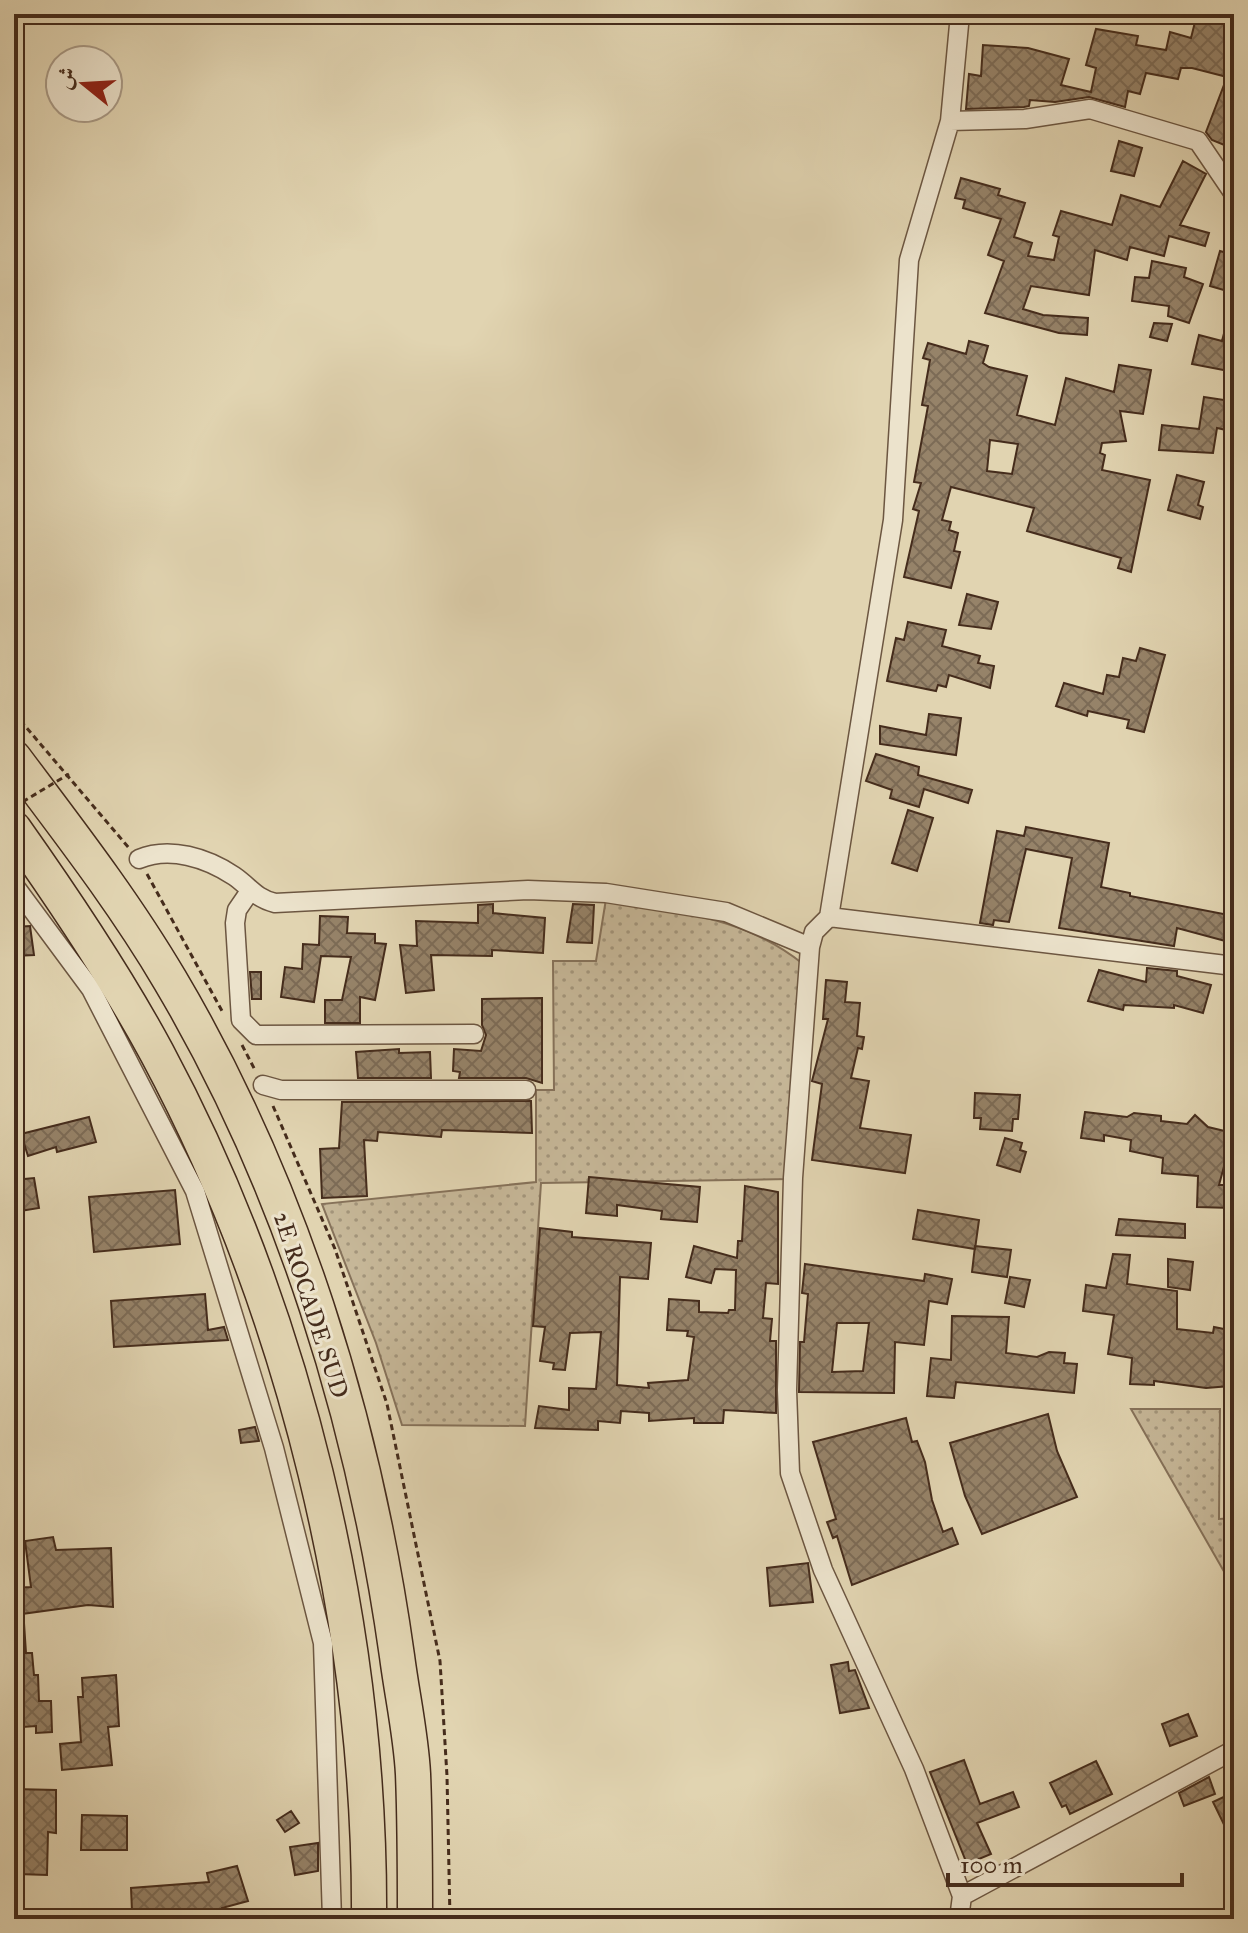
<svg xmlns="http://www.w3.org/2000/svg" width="1248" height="1933" font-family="'IM FELL Great Primer',Amiri,serif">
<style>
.green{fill:url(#green-dots);stroke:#86725a;stroke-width:2}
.building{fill:url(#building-cross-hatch);stroke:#452c1c;stroke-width:2;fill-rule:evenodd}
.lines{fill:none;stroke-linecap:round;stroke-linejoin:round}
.street-casing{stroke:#6c5641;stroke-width:21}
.highway-casing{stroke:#452c1c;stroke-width:37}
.path{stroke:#452c1c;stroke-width:3;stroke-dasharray:6 4;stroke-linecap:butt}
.street{stroke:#ece3cc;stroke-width:18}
.highway{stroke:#e1d4b1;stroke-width:34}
.path-bridge{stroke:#452c1c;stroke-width:3;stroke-dasharray:6 4;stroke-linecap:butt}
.labels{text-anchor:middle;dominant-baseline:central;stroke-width:6;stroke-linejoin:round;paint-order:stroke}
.street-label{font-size:24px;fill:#452c1c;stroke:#ece3cc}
</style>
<defs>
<pattern id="green-dots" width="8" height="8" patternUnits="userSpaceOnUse" patternTransform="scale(2)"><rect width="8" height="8" fill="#c6b798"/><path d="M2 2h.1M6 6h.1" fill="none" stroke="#a3957b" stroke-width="1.8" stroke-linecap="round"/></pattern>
<pattern id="building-cross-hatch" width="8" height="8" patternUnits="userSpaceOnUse" patternTransform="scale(2)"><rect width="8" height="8" fill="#968369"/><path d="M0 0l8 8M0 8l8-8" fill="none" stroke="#7c6b56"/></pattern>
</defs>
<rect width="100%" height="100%" fill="#e1d4b1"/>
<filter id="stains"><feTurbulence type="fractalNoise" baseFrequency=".0025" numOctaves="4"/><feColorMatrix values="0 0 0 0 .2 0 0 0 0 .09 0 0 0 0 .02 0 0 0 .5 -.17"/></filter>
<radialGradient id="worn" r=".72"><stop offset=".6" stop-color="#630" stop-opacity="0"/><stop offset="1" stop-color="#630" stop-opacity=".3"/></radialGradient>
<path class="green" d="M 606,899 C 679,913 743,916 803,964 L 789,1179 L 541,1183 L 525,1426 L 402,1425 L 376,1343 L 322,1204 L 536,1182 L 536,1090 L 554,1090 L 553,961 L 596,961 Z
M 1131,1409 L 1220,1409 L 1219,1519 L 1234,1518 L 1234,1589 Z"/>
<path class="building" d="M 1197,14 L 1234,19 L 1234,149 L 1212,140 L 1206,132 L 1227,77 L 1192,68 L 1181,68 L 1178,79 L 1146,73 L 1140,94 L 1128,91 L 1125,107 L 1089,97 L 1055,102 L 1030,100 L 1029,106 L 1024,107 L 966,109 L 969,74 L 981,76 L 983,45 L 1028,48 L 1069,59 L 1061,85 L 1091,92 L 1096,68 L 1086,65 L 1096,29 L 1138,36 L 1136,45 L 1166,50 L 1170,32 L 1191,38 Z
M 1119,141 L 1142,148 L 1134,176 L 1111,171 Z
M 1183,161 L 1206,174 L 1180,225 L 1209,233 L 1205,246 L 1169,236 L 1164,256 L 1130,247 L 1127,260 L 1095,250 L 1089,295 L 1031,286 L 1023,309 L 1043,315 L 1088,318 L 1087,335 L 1059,333 L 985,313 L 1004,261 L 988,255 L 1001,219 L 963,208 L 965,200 L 955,198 L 961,178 L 1000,189 L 998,195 L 1025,203 L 1014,237 L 1032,243 L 1028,256 L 1054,260 L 1059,237 L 1053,235 L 1061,211 L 1112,225 L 1121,195 L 1160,207 Z
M 1220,251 L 1234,255 L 1234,293 L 1210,286 Z
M 1152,261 L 1186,268 L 1184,277 L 1203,284 L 1189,323 L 1168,316 L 1169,306 L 1132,301 L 1135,277 L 1149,278 Z
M 1230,311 L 1234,312 L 1234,372 L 1192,364 L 1199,335 L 1222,341 Z
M 1154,323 L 1172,324 L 1167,341 L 1150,337 Z
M 969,341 L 988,346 L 983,363 L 989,367 L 1027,376 L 1017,415 L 1055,425 L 1066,378 L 1114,392 L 1119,365 L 1151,370 L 1143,414 L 1120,411 L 1126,441 L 1102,443 L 1100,453 L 1105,455 L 1102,470 L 1150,480 L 1131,572 L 1118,568 L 1121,558 L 1027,531 L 1034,508 L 951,487 L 942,520 L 951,522 L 949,530 L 958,533 L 954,551 L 960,552 L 951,588 L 904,577 L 919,511 L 913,509 L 921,483 L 914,482 L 928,406 L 922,405 L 930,360 L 923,358 L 928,343 L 966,354 ZM 990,440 L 1018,444 L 1012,474 L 987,471 Z
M 1204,397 L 1231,401 L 1226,430 L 1217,428 L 1213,453 L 1159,450 L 1162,425 L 1199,429 Z
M 1177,475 L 1204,482 L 1198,505 L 1203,507 L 1200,519 L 1168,510 Z
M 967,594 L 998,602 L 991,629 L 959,625 Z
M 908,622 L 946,630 L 942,646 L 980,656 L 978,663 L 994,666 L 990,688 L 949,675 L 946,687 L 938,685 L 936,691 L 887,681 L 896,638 L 904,640 Z
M 1140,648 L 1165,655 L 1144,732 L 1127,728 L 1129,720 L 1088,711 L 1087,716 L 1056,706 L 1064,683 L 1103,694 L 1107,675 L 1119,677 L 1123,658 L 1136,661 Z
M 929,714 L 961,718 L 956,755 L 880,744 L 880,726 L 926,735 Z
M 876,754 L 919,767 L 918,775 L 972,790 L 968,803 L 924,789 L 919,807 L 890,798 L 892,790 L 866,781 Z
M 908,810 L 933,818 L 917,871 L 892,863 Z
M 1026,827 L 1109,843 L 1101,887 L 1130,893 L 1130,896 L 1234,916 L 1229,942 L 1177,928 L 1174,946 L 1059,928 L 1072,858 L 1026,849 L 1009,922 L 994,920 L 993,925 L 980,923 L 997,831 L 1024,836 Z
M 493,904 L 493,913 L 545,918 L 543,953 L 492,950 L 492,956 L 431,955 L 434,990 L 406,993 L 400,945 L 417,946 L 416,921 L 478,923 L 478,905 Z
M 573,904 L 594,905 L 592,943 L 567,942 Z
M 320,916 L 348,917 L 347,933 L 375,934 L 375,943 L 386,944 L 375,1000 L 360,997 L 360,1023 L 325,1023 L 325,1000 L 342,1000 L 351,957 L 321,956 L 314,1002 L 281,997 L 285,967 L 302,969 L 303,944 L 319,945 Z
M 30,926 L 34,955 L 14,956 L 14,927 Z
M 1147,968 L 1177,971 L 1177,976 L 1211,985 L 1203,1013 L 1174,1005 L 1174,1008 L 1124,1005 L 1123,1010 L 1088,1001 L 1099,970 L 1146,982 Z
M 250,972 L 261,972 L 261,999 L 252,999 Z
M 826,980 L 847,982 L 845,1002 L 860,1003 L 857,1036 L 864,1037 L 862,1049 L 858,1048 L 851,1078 L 869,1081 L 860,1128 L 911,1135 L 905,1173 L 812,1160 L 822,1084 L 812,1081 L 828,1019 L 823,1019 Z
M 542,998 L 542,1083 L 526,1078 L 459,1078 L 460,1072 L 453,1071 L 454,1049 L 481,1051 L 486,1035 L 482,1025 L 482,999 Z
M 399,1049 L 399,1053 L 430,1052 L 431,1078 L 358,1078 L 356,1052 Z
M 975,1093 L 1020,1095 L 1018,1119 L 1013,1119 L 1012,1131 L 980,1129 L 981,1118 L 974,1118 Z
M 531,1101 L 532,1133 L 442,1130 L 441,1137 L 378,1132 L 377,1141 L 364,1140 L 367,1196 L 322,1198 L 320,1149 L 339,1148 L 342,1102 Z
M 1085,1112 L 1127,1117 L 1134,1113 L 1161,1116 L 1161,1121 L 1187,1124 L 1195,1115 L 1208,1127 L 1233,1133 L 1219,1185 L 1233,1185 L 1232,1208 L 1197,1207 L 1198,1176 L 1162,1173 L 1163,1158 L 1130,1151 L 1131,1140 L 1104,1135 L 1104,1141 L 1081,1138 Z
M 89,1117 L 96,1142 L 57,1152 L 56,1147 L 28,1156 L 21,1134 Z
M 1005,1138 L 1022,1143 L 1020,1150 L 1026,1152 L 1020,1172 L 997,1165 Z
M 589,1177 L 700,1187 L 697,1222 L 661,1219 L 662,1211 L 617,1205 L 617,1216 L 586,1213 Z
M 34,1178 L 39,1208 L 14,1212 L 14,1180 Z
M 745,1186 L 778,1192 L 778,1284 L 766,1283 L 763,1318 L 772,1319 L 770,1341 L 776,1341 L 776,1413 L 724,1410 L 723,1423 L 694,1423 L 694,1418 L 649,1421 L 649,1413 L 621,1411 L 620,1423 L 598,1421 L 598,1430 L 535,1428 L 539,1406 L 569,1410 L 569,1388 L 596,1389 L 601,1332 L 570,1333 L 565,1370 L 553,1369 L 554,1363 L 540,1361 L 545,1327 L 533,1326 L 540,1228 L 572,1232 L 572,1237 L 651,1243 L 648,1279 L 620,1277 L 617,1385 L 649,1388 L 648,1383 L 688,1380 L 694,1337 L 687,1336 L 688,1331 L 667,1330 L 669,1299 L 699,1301 L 699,1312 L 728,1313 L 729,1310 L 735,1310 L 736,1270 L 715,1269 L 711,1283 L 686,1277 L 694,1246 L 737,1258 L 738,1241 L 742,1241 Z
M 175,1190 L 180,1244 L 94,1252 L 89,1197 Z
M 918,1210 L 979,1220 L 975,1249 L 913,1239 Z
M 1119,1219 L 1185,1224 L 1185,1238 L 1116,1235 Z
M 975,1246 L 1011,1250 L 1007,1277 L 972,1272 Z
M 1113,1254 L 1130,1255 L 1127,1284 L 1177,1291 L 1177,1329 L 1213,1333 L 1214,1327 L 1234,1331 L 1228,1363 L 1230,1386 L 1206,1388 L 1154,1381 L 1154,1385 L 1130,1384 L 1132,1358 L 1108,1354 L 1114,1315 L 1083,1311 L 1086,1285 L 1106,1288 Z
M 1168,1259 L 1193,1262 L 1190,1290 L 1168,1287 Z
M 805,1264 L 924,1281 L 925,1274 L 952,1279 L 947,1304 L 929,1301 L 924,1345 L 895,1342 L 894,1393 L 799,1392 L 800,1342 L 804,1342 L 808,1294 L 802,1293 ZM 837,1323 L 869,1323 L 863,1371 L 832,1372 Z
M 1010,1277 L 1030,1280 L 1024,1307 L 1005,1303 Z
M 205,1294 L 208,1330 L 224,1327 L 228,1340 L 114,1347 L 111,1301 Z
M 952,1316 L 1009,1317 L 1006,1353 L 1037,1357 L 1049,1352 L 1065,1353 L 1064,1363 L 1077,1364 L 1074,1393 L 956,1382 L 954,1398 L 927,1396 L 931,1358 L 951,1360 Z
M 1048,1414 L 1057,1451 L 1077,1497 L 982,1534 L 965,1496 L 950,1443 Z
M 906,1418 L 912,1442 L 917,1441 L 925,1462 L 932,1500 L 943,1532 L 952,1528 L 958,1544 L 852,1585 L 837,1536 L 833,1538 L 827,1522 L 836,1519 L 813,1442 Z
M 255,1427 L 259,1441 L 241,1443 L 239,1430 Z
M 53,1537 L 56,1550 L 111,1548 L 113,1607 L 88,1605 L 14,1615 L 14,1588 L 31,1587 L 25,1541 Z
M 808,1563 L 813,1602 L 770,1606 L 767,1568 Z
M 24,1623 L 26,1653 L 32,1653 L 34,1675 L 38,1675 L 39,1701 L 51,1701 L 52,1732 L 36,1733 L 36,1726 L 23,1727 L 22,1704 L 14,1704 L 14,1624 Z
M 848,1662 L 849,1671 L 855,1670 L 869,1708 L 840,1713 L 831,1665 Z
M 116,1675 L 119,1726 L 108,1727 L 112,1765 L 62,1770 L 60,1744 L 81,1742 L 78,1697 L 83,1697 L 82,1678 Z
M 1188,1714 L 1197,1736 L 1170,1746 L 1162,1724 Z
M 964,1760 L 980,1804 L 1013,1792 L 1019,1807 L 977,1823 L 991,1854 L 967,1864 L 930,1772 Z
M 1096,1761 L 1112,1794 L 1070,1814 L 1066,1805 L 1062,1807 L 1050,1783 Z
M 1209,1777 L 1215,1794 L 1184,1806 L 1179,1793 Z
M 14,1789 L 56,1790 L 56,1833 L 48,1832 L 47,1875 L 18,1874 L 20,1837 L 14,1837 Z
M 1234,1792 L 1234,1845 L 1213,1802 Z
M 291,1811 L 299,1823 L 285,1832 L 277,1820 Z
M 82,1815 L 127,1816 L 127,1850 L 81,1850 Z
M 318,1843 L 318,1871 L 295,1875 L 290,1847 Z
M 237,1866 L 248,1901 L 222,1908 L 222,1919 L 172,1919 L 171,1910 L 132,1911 L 131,1888 L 209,1882 L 207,1873 Z"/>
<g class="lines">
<defs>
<path id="street" d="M 960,14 L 950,121 L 1025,119 L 1090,109 L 1198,141 L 1234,194
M 139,859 C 170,846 207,858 234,876 C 250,887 255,898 275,903 L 528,890 L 606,893 L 726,912 L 810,947 L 793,1178 L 787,1390 L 790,1473 L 823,1570 L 914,1769 L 962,1896 L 959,1919
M 14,885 L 91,989 L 195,1191 L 274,1448 L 323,1643 L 332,1919
M 250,891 L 237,910 L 235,923 L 241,1020 L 256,1035 L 474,1034
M 829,917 L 893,520 L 909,260 L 950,121
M 810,947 L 814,932 L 829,917 L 1234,966
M 263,1085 L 281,1090 L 526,1090
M 962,1896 L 1234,1750"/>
<path id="highway" d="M 14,758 C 68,830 124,902 170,980 C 291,1184 364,1421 397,1656 C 402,1695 411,1735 413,1774 C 415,1822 415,1871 415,1919
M 14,829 C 65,901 115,975 157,1053 C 295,1310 371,1627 369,1919"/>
</defs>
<use href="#street" class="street-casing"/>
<use href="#highway" class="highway-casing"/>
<path class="path" d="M 14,713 L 129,848
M 147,874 L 222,1011
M 242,1045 L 255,1070
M 273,1106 L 335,1249 L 387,1404 L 440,1661 L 447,1776 L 450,1919"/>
<use href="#street" class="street"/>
<use href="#highway" class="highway"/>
<path class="path-bridge" d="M 14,807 L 69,774"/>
</g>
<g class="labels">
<g class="street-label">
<text transform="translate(311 1305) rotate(72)">2E ROCADE SUD</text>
</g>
</g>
<rect width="1248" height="1933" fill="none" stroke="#e1d4b1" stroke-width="48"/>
<rect x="16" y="16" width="1216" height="1901" fill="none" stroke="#452c1c" stroke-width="4"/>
<rect x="24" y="24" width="1200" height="1885" fill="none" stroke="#452c1c" stroke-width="2"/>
<g transform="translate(84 84) rotate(288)"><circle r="38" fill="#ece3cc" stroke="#a99a86" stroke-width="2"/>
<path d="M0-6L14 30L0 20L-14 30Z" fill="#8f2418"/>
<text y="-12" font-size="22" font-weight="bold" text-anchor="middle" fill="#452c1c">ش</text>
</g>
<path d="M948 1873v12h234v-12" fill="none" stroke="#452c1c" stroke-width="4"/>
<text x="960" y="1873" font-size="24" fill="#452c1c" stroke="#ece3cc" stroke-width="6" paint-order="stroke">100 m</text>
<rect width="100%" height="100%" filter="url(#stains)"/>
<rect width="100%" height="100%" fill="url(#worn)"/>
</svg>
